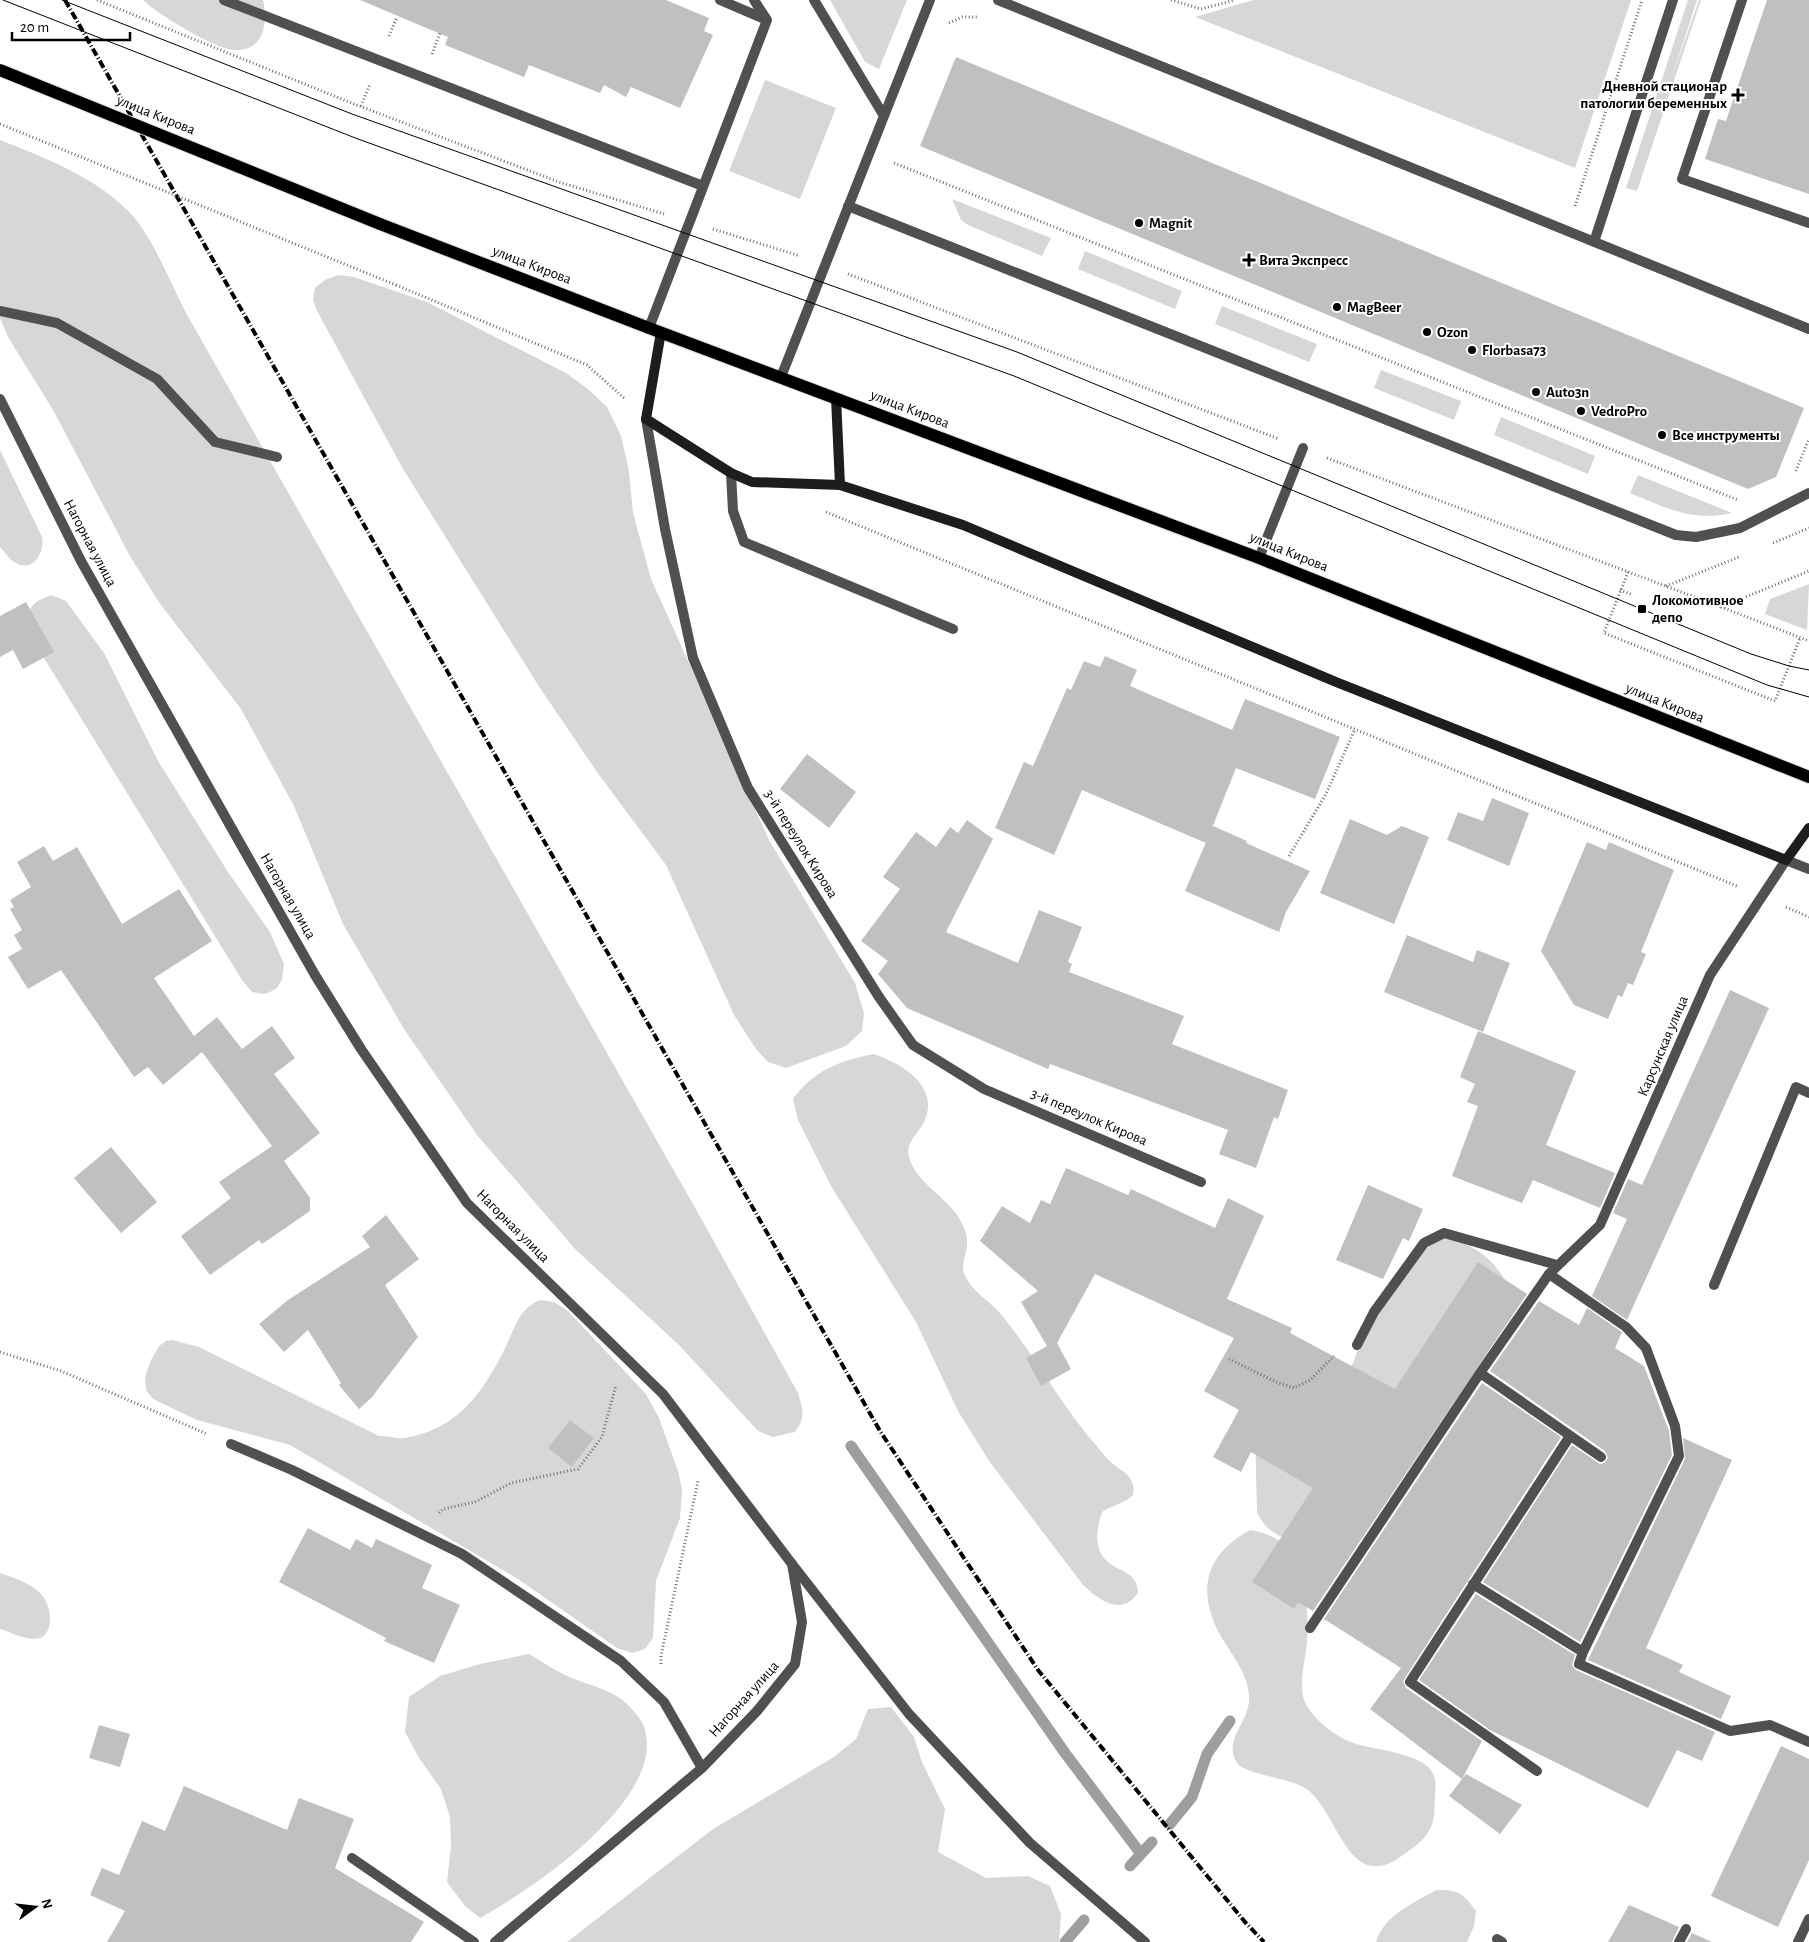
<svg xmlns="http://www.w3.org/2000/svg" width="1809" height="1942" font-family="'Alegreya Sans',sans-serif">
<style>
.green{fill:#d7d7d7}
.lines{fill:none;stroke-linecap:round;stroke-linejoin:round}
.stream{stroke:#9e9e9e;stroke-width:11}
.building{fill:#c0c0c0}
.primary-casing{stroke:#dbdbdb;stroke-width:14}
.path{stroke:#727272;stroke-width:3;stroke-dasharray:1 2.5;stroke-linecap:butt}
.lane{stroke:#505050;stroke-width:10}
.street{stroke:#505050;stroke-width:10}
.secondary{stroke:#1d1d1d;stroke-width:10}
.primary{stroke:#000;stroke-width:12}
.tram{stroke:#000;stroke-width:1}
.rail{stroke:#000;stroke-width:4;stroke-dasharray:8 2.5 1 2.5;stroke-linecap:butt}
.primary-bridge-casing{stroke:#dbdbdb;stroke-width:14;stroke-linecap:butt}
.path-bridge{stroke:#727272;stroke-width:3;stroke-dasharray:1 2.5;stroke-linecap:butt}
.primary-bridge{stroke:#000;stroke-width:12}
.poi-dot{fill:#000;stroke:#fff;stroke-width:2}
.labels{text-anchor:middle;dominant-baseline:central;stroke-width:4;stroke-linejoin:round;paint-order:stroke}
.poi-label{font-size:15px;font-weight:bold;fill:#000;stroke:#fff;text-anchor:start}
.street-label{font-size:15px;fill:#000;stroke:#fff}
</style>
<rect width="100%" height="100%" fill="#fff"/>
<path class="green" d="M 143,0 L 263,0 C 268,23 265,51 234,50 C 215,49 157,14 143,0 Z
M 830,0 L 907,0 L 879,69 L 865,62 Z
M 1253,0 L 1631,0 L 1575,168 L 1195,17 Z
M 1688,0 L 1697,0 L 1672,77 L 1699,0 L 1701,0 L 1637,191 L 1626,188 Z
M 765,80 L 836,108 L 800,199 L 729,171 Z
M 0,140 C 46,158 98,178 132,215 C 153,238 171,284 186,313 L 702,1220 L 798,1393 C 803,1410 806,1417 795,1432 L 773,1437 L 758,1431 L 679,1345 L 575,1249 L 477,1135 L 404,1029 L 343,924 L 294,806 L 241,709 L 158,601 L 130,556 L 53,410 L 8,337 L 0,318 Z
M 952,199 L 1051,238 L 1042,256 L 968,225 L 961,220 Z
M 1085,251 L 1182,291 L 1175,309 L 1078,269 Z
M 338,275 L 354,277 L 427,302 L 566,373 L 588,389 L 607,407 L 621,436 L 629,471 L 633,513 L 651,579 L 769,840 L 855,983 L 864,1013 L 862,1031 L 846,1046 L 786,1068 L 768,1062 L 756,1049 L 734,1015 L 666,865 L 597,772 L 538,685 L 403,469 L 316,309 L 313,299 L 315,288 L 325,280 Z
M 1222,306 L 1317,344 L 1309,362 L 1215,324 Z
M 1381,370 L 1461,401 L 1454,420 L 1374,388 Z
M 1501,417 L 1595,456 L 1588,474 L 1494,435 Z
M 0,450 L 42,537 C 45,553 33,574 14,562 C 9,559 4,551 0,547 Z
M 1638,475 L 1732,513 C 1692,522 1667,508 1630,493 Z
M 1809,584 L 1807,630 L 1765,614 L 1770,599 Z
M 51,595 L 66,601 L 104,653 L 158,761 L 228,872 L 270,932 L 284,964 L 282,979 L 277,988 L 270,992 L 264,994 L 252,992 L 242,980 L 28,632 C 28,608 28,604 51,595 Z
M 874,1054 C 902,1064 939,1085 925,1120 C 920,1133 904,1143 909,1157 C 916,1183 945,1195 959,1218 C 962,1223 967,1233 967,1239 C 969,1251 959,1264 965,1276 C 972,1291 988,1300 999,1312 C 1034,1353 1059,1403 1095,1444 C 1100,1450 1106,1458 1113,1464 C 1125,1473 1136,1477 1133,1495 L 1127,1500 L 1103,1511 C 1096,1526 1093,1550 1108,1562 C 1122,1573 1137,1572 1138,1593 C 1121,1617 1099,1600 1083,1585 L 989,1461 L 958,1411 L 916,1322 L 831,1186 L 798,1120 L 793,1099 C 814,1070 841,1060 874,1054 Z
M 1445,1238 C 1469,1242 1494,1258 1505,1281 L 1285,1538 C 1271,1532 1263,1526 1257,1512 L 1255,1431 L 1348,1374 C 1358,1356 1359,1338 1367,1320 C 1376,1296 1421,1245 1445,1238 Z
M 540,1300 L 554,1302 L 568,1311 L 646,1394 L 659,1418 L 678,1471 L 682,1489 L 680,1518 L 656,1581 L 653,1638 L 645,1649 L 632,1653 L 617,1648 L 518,1579 L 290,1445 L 197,1420 L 153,1399 L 146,1390 L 145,1377 L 151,1360 L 159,1346 L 166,1341 L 172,1340 L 199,1347 L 379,1436 C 387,1436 397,1439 405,1438 C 459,1429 485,1390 507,1344 C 516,1325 520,1308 540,1300 Z
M 1250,1530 C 1261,1532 1275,1536 1284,1544 C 1288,1547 1290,1555 1292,1560 C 1306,1589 1309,1609 1307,1641 C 1306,1660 1296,1688 1307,1706 C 1316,1721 1337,1738 1354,1743 C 1374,1751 1430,1752 1435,1779 C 1436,1785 1435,1792 1435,1798 C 1434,1805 1435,1814 1433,1821 C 1429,1837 1416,1846 1403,1855 C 1347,1897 1339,1810 1305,1788 C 1289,1778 1244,1774 1237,1763 C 1222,1740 1250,1722 1249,1698 C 1249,1673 1229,1652 1218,1631 C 1196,1587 1208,1553 1250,1530 Z
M 0,1573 C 14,1578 28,1582 39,1592 C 52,1602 57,1639 34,1639 C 24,1639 10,1632 0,1629 Z
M 529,1654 C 543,1662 557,1672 572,1678 C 587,1684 607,1689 621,1699 C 627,1703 640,1717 643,1724 C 672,1796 532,1889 480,1918 L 465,1906 L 447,1882 L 451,1846 L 450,1817 L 441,1789 L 419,1758 L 405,1732 L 409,1697 L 440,1676 L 480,1664 Z
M 891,1707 L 914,1737 L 922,1762 L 945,1809 L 938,1852 L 986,1878 L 1028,1876 L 1050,1886 L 1061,1914 L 1059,1942 L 567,1942 L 713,1829 L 834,1757 L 856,1739 L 868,1709 Z
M 1436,1890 C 1458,1889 1464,1894 1476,1911 L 1474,1926 L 1467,1942 L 1376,1942 C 1384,1915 1414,1903 1436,1890 Z"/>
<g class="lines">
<path class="stream" d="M 851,1446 L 1065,1753 L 1141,1854
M 1170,1824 L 1192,1797 L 1207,1754 L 1230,1721
M 1130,1866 L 1152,1842
M 1065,1942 L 1084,1920"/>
</g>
<path class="building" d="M 360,0 L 666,0 L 709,18 L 704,31 L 713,35 L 680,108 L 631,87 L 626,97 L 604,85 L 600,93 L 529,65 L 524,77 L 445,45 L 448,37 Z
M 1767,0 L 1809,0 L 1809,194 L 1705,159 L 1718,119 L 1726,121 Z
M 956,57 L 1804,408 L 1776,477 L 1748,489 L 920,146 Z
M 26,602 L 54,652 L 23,669 L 13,650 L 0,657 L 0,616 Z
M 1105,656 L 1137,670 L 1130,686 L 1232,730 L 1245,699 L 1340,737 L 1315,799 L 1236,768 L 1206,843 L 1082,790 L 1054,855 L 995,828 L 1024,762 L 1033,766 L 1067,688 L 1071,690 L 1084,661 L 1100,667 Z
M 807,754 L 856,792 L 829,828 L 780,789 Z
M 1492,798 L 1529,813 L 1509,866 L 1447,840 L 1458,812 L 1483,821 Z
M 1350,819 L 1387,835 L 1402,826 L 1429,837 L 1394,924 L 1320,893 Z
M 967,820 L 993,839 L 946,932 L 1018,963 L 1039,910 L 1082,927 L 1068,962 L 1072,964 L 1069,972 L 1184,1016 L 1172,1044 L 1288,1090 L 1278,1119 L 1274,1117 L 1256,1168 L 1219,1154 L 1228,1130 L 1050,1064 L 1048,1069 L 907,1008 L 878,974 L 888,961 L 861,941 L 900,889 L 883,877 L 916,832 L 936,847 L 950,827 L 958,833 Z
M 1213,826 L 1247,841 L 1246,843 L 1310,871 L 1286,912 L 1279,932 L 1185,891 Z
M 1587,842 L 1606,850 L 1609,842 L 1674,870 L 1641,952 L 1646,954 L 1633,985 L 1628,983 L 1622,997 L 1618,995 L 1608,1019 L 1574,1005 L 1541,951 Z
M 44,846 L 53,861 L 77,847 L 122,924 L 179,889 L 212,941 L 154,978 L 194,1036 L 217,1017 L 242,1049 L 272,1026 L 295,1058 L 274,1074 L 320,1133 L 284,1161 L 310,1198 L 310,1211 L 262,1244 L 259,1240 L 210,1275 L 181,1236 L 231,1198 L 219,1182 L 272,1146 L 202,1052 L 163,1085 L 148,1067 L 134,1077 L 61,970 L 28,989 L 8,957 L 22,949 L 14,935 L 22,930 L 10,909 L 14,907 L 10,900 L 31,887 L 17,862 Z
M 1407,935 L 1473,962 L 1477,950 L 1510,963 L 1483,1032 L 1384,992 Z
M 1730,990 L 1769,1008 L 1627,1320 L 1592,1296 L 1627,1219 L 1613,1213 L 1628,1179 L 1642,1185 Z
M 1478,1031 L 1576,1071 L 1546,1145 L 1615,1173 L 1600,1208 L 1533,1180 L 1522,1203 L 1452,1176 L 1478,1106 L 1467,1102 L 1475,1084 L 1460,1077 Z
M 111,1147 L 157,1202 L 121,1233 L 74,1178 Z
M 1066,1168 L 1128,1195 L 1131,1189 L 1215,1228 L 1228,1198 L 1264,1216 L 1227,1299 L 1292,1328 L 1290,1333 L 1395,1389 L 1478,1262 L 1527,1294 L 1313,1611 L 1298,1602 L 1294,1609 L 1252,1582 L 1313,1488 L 1251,1452 L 1241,1472 L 1213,1457 L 1239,1410 L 1204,1391 L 1234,1338 L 1095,1274 L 1057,1343 L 1071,1369 L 1041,1386 L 1026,1358 L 1047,1346 L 1021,1302 L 1038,1291 L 980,1241 L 1002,1206 L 1030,1223 L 1041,1200 L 1050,1204 Z
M 1368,1185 L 1423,1209 L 1409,1241 L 1403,1238 L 1383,1279 L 1336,1260 Z
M 386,1215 L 419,1259 L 385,1285 L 418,1337 L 372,1397 L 359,1409 L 339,1385 L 341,1383 L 308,1330 L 284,1352 L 259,1324 L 288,1300 L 370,1247 L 362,1236 Z
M 1539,1301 L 1579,1325 L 1587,1308 L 1622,1332 L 1615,1348 L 1644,1366 L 1669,1431 L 1672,1455 L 1580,1642 L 1483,1582 L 1572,1445 L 1600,1464 L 1604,1463 L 1608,1458 L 1605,1451 L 1490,1371 Z
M 1482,1383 L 1561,1437 L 1403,1681 L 1406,1688 L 1482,1741 L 1462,1779 L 1370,1709 L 1401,1668 L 1324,1619 Z
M 570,1420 L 594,1438 L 572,1467 L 548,1448 Z
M 1683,1438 L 1732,1460 L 1646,1648 L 1683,1665 L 1679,1672 L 1731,1696 L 1721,1719 L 1588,1660 L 1685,1459 Z
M 308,1528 L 350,1550 L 356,1539 L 372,1548 L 376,1539 L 432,1565 L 422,1588 L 460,1605 L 434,1663 L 384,1641 L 386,1638 L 279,1582 Z
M 1476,1594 L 1575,1655 L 1572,1665 L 1576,1670 L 1715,1732 L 1702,1761 L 1677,1750 L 1648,1808 L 1490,1730 L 1419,1680 Z
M 99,1725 L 130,1734 L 120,1767 L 89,1758 Z
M 1781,1746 L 1809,1759 L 1809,1860 L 1778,1927 L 1711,1896 Z
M 1466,1774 L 1522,1805 L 1500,1834 L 1449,1796 Z
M 184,1786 L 287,1830 L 299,1798 L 354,1819 L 335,1868 L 424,1922 L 411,1942 L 107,1942 L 125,1911 L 90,1895 L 102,1868 L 119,1875 L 142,1821 L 165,1831 Z
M 1629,1905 L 1679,1927 L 1672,1942 L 1608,1942 Z
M 1692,1933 L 1712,1942 L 1687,1942 Z"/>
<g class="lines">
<defs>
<path id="primary" d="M 380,224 L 649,328 L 1259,558 L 1809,777"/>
</defs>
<use href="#primary" class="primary-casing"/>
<path class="path" d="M 97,0 L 349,102 L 559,182 L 664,214
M 1171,0 L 1201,9 L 1235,0
M 949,23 L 962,17 L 979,17
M 389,36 L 397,17
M 432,54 L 440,33
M 361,106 L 370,84
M 894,163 L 1738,500
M 1575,206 L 1642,0
M 713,229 L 800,256
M 848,274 L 1279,439
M 396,285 L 587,365 L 624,398
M 1327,458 L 1721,607 L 1809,571
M 1796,471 L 1809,439
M 826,512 L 1739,887
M 1773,543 L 1809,528
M 1628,572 L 1604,633 L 1775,701 L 1800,638
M 1666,586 L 1739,557
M 1620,590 L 1633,595
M 1721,607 L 1809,641
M 1289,856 L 1326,794 L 1355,729
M 1786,907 L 1809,917
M 0,1352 L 61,1371 L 207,1434
M 1229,1359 L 1276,1382 L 1294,1388 L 1310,1380 L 1334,1356
M 439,1513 L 443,1509 L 475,1502 L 511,1483 L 578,1469 L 602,1437 L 616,1385
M 661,1664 L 661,1656 L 698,1481"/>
<path class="lane" d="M 224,0 L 703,186
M 754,0 L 767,20
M 998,0 L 1809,329
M 1742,0 L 1682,179 L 1809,223
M 884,116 L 930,0
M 848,206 L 1676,535 L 1696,537 L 1740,528 L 1809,493
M 1594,242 L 1673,0
M 0,311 L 57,323 L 157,379 L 215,442 L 277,457
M 649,328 L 767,20 L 720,0
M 781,377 L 884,116 L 814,0
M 731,473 L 733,511 L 744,542 L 953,629
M 1259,558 L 1303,448
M 1786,860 L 1809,869
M 1714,1285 L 1796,1087 L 1809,1093
M 1357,1345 L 1374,1312 L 1424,1243 L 1444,1233 L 1557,1265
M 792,1564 L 909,1714 L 1030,1843 L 1145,1942
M 1473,1584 L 1583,1652 L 1679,1456 L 1675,1426 L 1646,1348 L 1626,1327 L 1549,1274 L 1480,1373 L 1601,1457
M 1310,1628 L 1480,1373
M 1583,1652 L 1579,1664 L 1730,1731 L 1770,1725 L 1809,1742
M 1537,1771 L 1410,1682 L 1570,1436
M 352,1858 L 474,1942
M 1497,1939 L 1502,1942
M 1679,1942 L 1686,1929
M 1798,1942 L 1809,1919"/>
<path class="street" d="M 0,399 L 81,561 L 240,843 L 315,975 L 361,1049 L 467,1203 L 663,1394 L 792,1564 L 802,1622 L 795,1664 L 757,1711 L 702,1768 L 495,1942
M 646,419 L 665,529 L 693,658 L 748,788 L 879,997 L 913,1045 L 984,1089 L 1201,1182
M 1549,1274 L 1600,1225 L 1710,975 L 1786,860
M 231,1444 L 292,1470 L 462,1554 L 621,1661 L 664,1702 L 702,1768"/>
<path class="secondary" d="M 661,332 L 646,419 L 731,473 L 752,482 L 840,485 L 963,525 L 1336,682 L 1786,860 L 1809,828
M 836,398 L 840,485"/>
<use href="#primary" class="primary"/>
<path class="tram" d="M 3,0 L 358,139 L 1014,376 L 1767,685 L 1809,697
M 62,0 L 352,114 L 1017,352 L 1751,654 L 1789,666 L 1809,670"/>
<path class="rail" d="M 65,0 L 880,1431 L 1038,1670 L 1245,1922 L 1264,1942"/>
<defs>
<path id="primary-bridge" d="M 0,70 L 380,224"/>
</defs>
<use href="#primary-bridge" class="primary-bridge-casing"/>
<path class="path-bridge" d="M 0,124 L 396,285"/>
<use href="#primary-bridge" class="primary-bridge"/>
</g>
<g class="poi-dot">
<path d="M1735.5 87.5h5v5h5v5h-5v5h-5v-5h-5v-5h5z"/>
<circle cx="1139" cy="223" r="5"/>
<path d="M1246.5 252.5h5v5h5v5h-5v5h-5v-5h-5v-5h5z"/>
<circle cx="1337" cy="307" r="5"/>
<circle cx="1427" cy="332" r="5"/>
<circle cx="1472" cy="350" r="5"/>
<circle cx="1536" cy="392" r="5"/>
<circle cx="1581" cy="411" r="5"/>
<circle cx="1662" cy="435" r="5"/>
<rect x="1637" y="604" width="10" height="10" rx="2.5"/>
</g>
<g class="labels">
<g class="poi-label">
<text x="1727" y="86" text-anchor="end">Дневной стационар<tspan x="1727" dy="17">патологии беременных</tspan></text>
<text x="1149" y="223">Magnit</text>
<text x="1259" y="260">Вита Экспресс</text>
<text x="1347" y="307">MagBeer</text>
<text x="1437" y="332">Ozon</text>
<text x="1482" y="350">Florbasa73</text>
<text x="1546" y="392">Auto3n</text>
<text x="1591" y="411">VedroPro</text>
<text x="1672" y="435">Все инструменты</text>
<text x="1652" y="600">Локомотивное<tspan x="1652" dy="17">депо</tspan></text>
</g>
<g class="street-label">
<text transform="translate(156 115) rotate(22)">улица Кирова</text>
<text transform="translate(532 265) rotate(21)">улица Кирова</text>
<text transform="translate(910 409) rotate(21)">улица Кирова</text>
<text transform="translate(90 543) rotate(62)">Нагорная улица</text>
<text transform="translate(1289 552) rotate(22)">улица Кирова</text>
<text transform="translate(1665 703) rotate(22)">улица Кирова</text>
<text transform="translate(801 844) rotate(58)">3-й переулок Кирова</text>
<text transform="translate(288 896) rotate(60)">Нагорная улица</text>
<text transform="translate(1663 1046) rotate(-67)">Карсунская улица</text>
<text transform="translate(1089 1117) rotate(23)">3-й переулок Кирова</text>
<text transform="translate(513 1226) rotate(45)">Нагорная улица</text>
<text transform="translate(744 1699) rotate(-48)">Нагорная улица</text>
</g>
</g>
<g transform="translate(35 1907) rotate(75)" stroke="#ffffff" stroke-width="4" paint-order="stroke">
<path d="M0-4L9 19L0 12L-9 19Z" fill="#000000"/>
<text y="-8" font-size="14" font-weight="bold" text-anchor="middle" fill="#000000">N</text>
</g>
<path d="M12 32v8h118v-8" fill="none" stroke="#000000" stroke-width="2.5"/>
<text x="20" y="32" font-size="15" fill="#000000" stroke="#ffffff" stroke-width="4" paint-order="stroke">20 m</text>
</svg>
